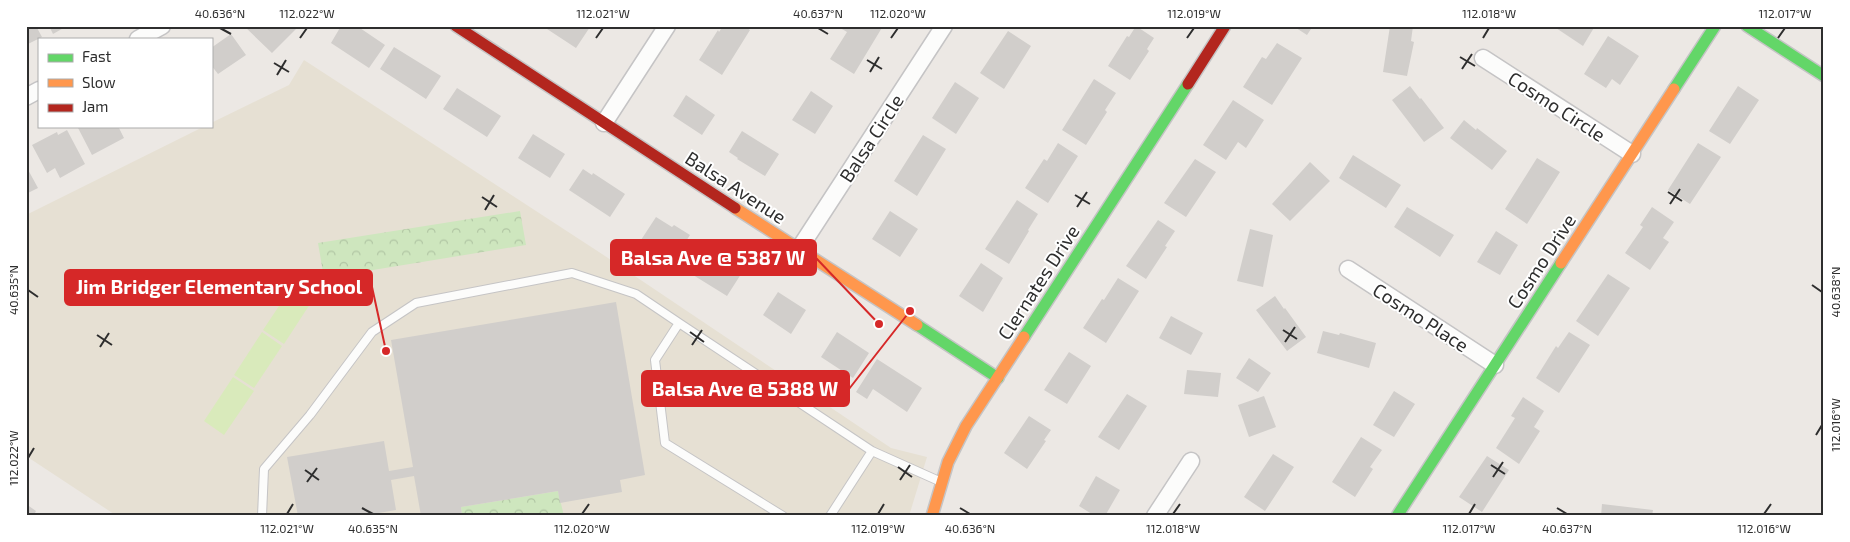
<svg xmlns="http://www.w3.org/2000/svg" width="1850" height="542" font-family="'Exo 2',sans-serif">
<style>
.education{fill:#e6e0d3}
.forest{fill:url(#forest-crowns)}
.pitch{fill:#d9eabb}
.building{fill:#d1cecb}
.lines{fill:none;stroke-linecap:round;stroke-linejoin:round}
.lane-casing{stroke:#c5c4c5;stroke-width:10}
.street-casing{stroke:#c5c4c5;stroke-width:19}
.fast-casing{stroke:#c5c4c5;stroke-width:14}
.slow-casing{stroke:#c5c4c5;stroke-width:14}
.jam-casing{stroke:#c5c4c5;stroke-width:14}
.lane{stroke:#fcfcfb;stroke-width:8}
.street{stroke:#fcfcfb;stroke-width:16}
.fast{stroke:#63d668;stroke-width:11}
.slow{stroke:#ff974d;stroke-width:11}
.jam{stroke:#b3261e;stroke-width:11}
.ticks{fill:none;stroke:#2e2e2e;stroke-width:2}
.labels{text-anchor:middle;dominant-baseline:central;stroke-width:4;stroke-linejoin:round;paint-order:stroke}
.street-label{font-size:19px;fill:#2e2e2e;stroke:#fff}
.leader{fill:none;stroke:#d62828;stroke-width:2}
.callout-dot{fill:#d62828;stroke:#fff;stroke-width:2}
.callout{fill:#d62828;stroke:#d62828;stroke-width:2}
.callout-label{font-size:20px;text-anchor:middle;font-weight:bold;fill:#fff}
.neatline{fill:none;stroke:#2e2e2e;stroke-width:2}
.ticks-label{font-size:12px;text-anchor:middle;fill:#2e2e2e}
</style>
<defs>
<pattern id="forest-crowns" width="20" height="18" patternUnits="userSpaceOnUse" patternTransform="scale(1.25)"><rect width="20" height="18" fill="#cee6be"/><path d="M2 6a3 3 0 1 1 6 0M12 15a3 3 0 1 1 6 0" fill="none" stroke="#b1c6a4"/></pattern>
</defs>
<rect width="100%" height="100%" fill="#ece8e4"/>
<path class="education" d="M 304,60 L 602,254 L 891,448 L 927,457 L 909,516 L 117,516 L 26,456 L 26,215 L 205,126 L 211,126 L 211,123 L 289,85 Z"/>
<path class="forest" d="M 520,211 L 526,245 L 324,278 L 318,243 Z
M 558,491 L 564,516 L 462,516 L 461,507 Z"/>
<path class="pitch" d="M 291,288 L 312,301 L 284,344 L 263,330 Z
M 262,332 L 282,346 L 254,388 L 234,375 Z
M 233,377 L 254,391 L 224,435 L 204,421 Z"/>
<path class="building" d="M 26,26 L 36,26 L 42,37 L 26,45 Z
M 49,26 L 67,26 L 53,34 Z
M 244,26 L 293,26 L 296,29 L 272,53 Z
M 341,26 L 357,26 L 385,45 L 369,68 L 331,43 Z
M 549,26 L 589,26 L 590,27 L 576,48 L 547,29 Z
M 723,26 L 744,26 L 750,30 L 722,75 L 699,60 L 718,30 L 719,32 Z
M 844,26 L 883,26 L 854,74 L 830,59 L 847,32 L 842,29 Z
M 1136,26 L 1154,38 L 1147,49 L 1149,51 L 1130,80 L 1108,66 L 1127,36 L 1129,37 Z
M 1293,26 L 1313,26 L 1307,35 Z
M 1390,26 L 1413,26 L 1411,41 L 1414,42 L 1407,76 L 1383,72 Z
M 1553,26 L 1595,26 L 1583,46 Z
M 1008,31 L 1031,46 L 1004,89 L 980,73 Z
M 231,34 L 246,55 L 218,74 L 211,65 L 211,48 Z
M 1608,36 L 1639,56 L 1620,85 L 1612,79 L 1606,88 L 1584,74 Z
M 1277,43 L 1302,58 L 1272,105 L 1243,87 L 1262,57 L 1266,59 Z
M 394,47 L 441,76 L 426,99 L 380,69 Z
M 1094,79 L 1116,93 L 1105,110 L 1107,112 L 1086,145 L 1062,130 Z
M 955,82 L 979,98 L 956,134 L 932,118 Z
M 1410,86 L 1420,99 L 1421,98 L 1444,128 L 1424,142 L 1392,100 Z
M 1738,86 L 1759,100 L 1730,144 L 1709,131 Z
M 457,88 L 501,116 L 487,137 L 443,109 Z
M 811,91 L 833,106 L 815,134 L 792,120 Z
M 686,95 L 715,115 L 702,135 L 673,116 Z
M 1233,100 L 1264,120 L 1246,148 L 1238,142 L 1226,160 L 1203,145 Z
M 1464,120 L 1476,130 L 1477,128 L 1507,151 L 1492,170 L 1450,138 Z
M 77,126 L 118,126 L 124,138 L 92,155 Z
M 67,130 L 85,164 L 60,178 L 55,168 L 47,173 L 32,145 L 57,132 L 58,135 Z
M 742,131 L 779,154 L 765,176 L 737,159 L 738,158 L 729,152 Z
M 533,134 L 565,154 L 550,178 L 518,158 Z
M 923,135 L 946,149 L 917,196 L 894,181 Z
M 1058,143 L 1078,156 L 1048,203 L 1025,188 L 1044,159 L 1047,161 Z
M 1698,143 L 1721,157 L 1690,204 L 1668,190 Z
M 1353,155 L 1401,185 L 1386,208 L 1339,178 Z
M 1537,158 L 1560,172 L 1527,224 L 1505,209 Z
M 1195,159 L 1216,172 L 1186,217 L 1164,203 Z
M 1310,162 L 1330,181 L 1290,221 L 1272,204 Z
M 26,166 L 38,188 L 26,194 Z
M 583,169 L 592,175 L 593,173 L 625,194 L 610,217 L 569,190 Z
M 1017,200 L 1038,214 L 1028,230 L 1029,231 L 1009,264 L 985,249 Z
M 1407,207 L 1454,235 L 1440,257 L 1394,227 Z
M 1652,207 L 1674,222 L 1663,238 L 1669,242 L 1650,270 L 1625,253 L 1643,227 L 1640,225 Z
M 890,211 L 918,229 L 900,257 L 872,239 Z
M 656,217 L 672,227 L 674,225 L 690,235 L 673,261 L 641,240 Z
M 1158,220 L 1175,231 L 1165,246 L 1167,247 L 1146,279 L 1126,266 Z
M 1250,229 L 1273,235 L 1263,287 L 1237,281 Z
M 1496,231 L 1518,245 L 1500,275 L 1477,262 Z
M 701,244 L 743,271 L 727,296 L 685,270 Z
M 981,263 L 1003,278 L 983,312 L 959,296 Z
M 1608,274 L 1630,288 L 1598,336 L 1576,321 Z
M 1118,278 L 1139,291 L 1106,343 L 1083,328 L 1102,299 L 1104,300 Z
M 778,292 L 806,310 L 791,334 L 763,315 Z
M 1275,296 L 1284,309 L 1285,308 L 1306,337 L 1287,351 L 1256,310 Z
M 616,302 L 645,475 L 620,480 L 622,492 L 560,503 L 558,491 L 461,507 L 462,516 L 421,516 L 414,476 L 391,480 L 396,510 L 361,516 L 298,516 L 287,457 L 384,441 L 389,471 L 413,467 L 391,340 Z
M 1171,316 L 1203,333 L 1191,355 L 1159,338 Z
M 1323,331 L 1339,335 L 1340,333 L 1376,343 L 1369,368 L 1317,353 Z
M 837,332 L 869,353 L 853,378 L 821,357 Z
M 1569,332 L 1590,345 L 1559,393 L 1536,378 L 1556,346 L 1558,348 Z
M 1069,352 L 1091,366 L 1067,404 L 1044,390 Z
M 1249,358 L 1271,373 L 1258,392 L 1236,378 Z
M 877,359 L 922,388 L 907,412 L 873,389 L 867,399 L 856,392 Z
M 1187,370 L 1221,373 L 1218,397 L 1184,394 Z
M 1394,391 L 1415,404 L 1394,437 L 1373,425 Z
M 1127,394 L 1147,406 L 1119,450 L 1098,437 Z
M 1264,396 L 1276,427 L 1249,437 L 1238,405 Z
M 1523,397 L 1544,411 L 1534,427 L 1540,431 L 1519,464 L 1496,448 L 1515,418 L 1511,416 Z
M 1029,416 L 1051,430 L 1044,440 L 1046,441 L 1027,469 L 1004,453 Z
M 1361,437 L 1382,450 L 1370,467 L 1373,469 L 1355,497 L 1332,482 Z
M 1273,454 L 1294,467 L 1265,511 L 1244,497 Z
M 1487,456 L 1509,470 L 1482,512 L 1459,497 Z
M 1096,476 L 1120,490 L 1105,516 L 1095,516 L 1079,506 Z
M 26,504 L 36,511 L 35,513 L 38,516 L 26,516 Z
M 1602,504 L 1653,510 L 1652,516 L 1601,516 Z"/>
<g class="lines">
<defs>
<path id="lane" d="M 262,516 L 264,469 L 310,415 L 372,332 L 416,303 L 572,273 L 636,294 L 679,323
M 783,516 L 665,443 L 655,360 L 679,323 L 872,451 L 939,481
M 830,516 L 872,451"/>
<path id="street" d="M 138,39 L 162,26
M 1483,58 L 1632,154
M 26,97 L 39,90
M 604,123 L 667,26
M 799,249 L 944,26
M 1348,269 L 1495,365
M 1155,516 L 1191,461"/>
<path id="fast" d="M 1747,26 L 1824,76
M 1674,89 L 1715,26
M 917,325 L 998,378
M 1024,337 L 1188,84
M 1397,516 L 1561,263"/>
<path id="slow" d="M 735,208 L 917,325
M 1561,263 L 1674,89
M 932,516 L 948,462 L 966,426 L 1024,337"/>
<path id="jam" d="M 456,26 L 735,208
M 1188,84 L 1225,26"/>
</defs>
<use href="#lane" class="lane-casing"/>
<use href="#street" class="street-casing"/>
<use href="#fast" class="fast-casing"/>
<use href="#slow" class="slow-casing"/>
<use href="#jam" class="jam-casing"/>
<use href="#lane" class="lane"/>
<use href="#street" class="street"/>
<use href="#fast" class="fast"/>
<use href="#slow" class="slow"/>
<use href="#jam" class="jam"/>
</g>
<path class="ticks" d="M 220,28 L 231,34M 818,28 L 828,34M 300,38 L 307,28M 596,38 L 603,28M 891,38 L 898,28M 1187,38 L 1194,28M 1483,38 L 1489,28M 1778,38 L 1785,28M 1460,57 L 1475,66M 867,60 L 882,69M 274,63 L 289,72M 1462,69 L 1472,54M 870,72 L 879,57M 277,75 L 286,60M 1668,192 L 1682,201M 1075,195 L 1090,204M 482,197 L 497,207M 1670,204 L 1680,189M 1077,207 L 1087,192M 485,210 L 494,195M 1812,285 L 1822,292M 28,290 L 38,297M 1283,330 L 1297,339M 690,332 L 704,342M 97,335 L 112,345M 1285,342 L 1295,327M 692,345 L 702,330M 100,347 L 109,333M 1816,435 L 1822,425M 28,458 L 34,448M 1491,465 L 1505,474M 898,467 L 912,477M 305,470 L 319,480M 1493,477 L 1503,462M 900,480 L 910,465M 307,482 L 317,468M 362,508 L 373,514M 960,508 L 970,514M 1557,508 L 1567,514M 287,514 L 293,504M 582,514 L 589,504M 878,514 L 884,504M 1173,514 L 1180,504M 1469,514 L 1475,504M 1764,514 L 1771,504"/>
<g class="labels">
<g class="street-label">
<text transform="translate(1557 106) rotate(33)">Cosmo Circle</text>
<text transform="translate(871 138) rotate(-57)">Balsa Circle</text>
<text transform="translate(736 187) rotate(33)">Balsa Avenue</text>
<text transform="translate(1541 261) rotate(-57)">Cosmo Drive</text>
<text transform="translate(1038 282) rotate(-57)">Clernates Drive</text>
<text transform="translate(1421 317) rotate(33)">Cosmo Place</text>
</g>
</g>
<path class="leader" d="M879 324L816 258M386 351L372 287M910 311L849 389"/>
<g class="callout-dot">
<circle cx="879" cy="324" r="5"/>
<circle cx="386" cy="351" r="5"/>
<circle cx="910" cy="311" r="5"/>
</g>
<g class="callout">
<rect x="611" y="240" width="205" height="35" rx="5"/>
<rect x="65" y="270" width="307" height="35" rx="5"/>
<rect x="642" y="371" width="207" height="35" rx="5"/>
</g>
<g class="callout-label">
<text x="713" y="265">Balsa Ave @ 5387 W</text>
<text x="219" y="294">Jim Bridger Elementary School</text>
<text x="745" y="396">Balsa Ave @ 5388 W</text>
</g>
<rect width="1850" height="542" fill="none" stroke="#ffffff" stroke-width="55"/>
<rect x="38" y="38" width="175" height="90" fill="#ffffff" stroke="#ababab"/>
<rect x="48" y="54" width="25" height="8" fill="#63d668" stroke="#ababab"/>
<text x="82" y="62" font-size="15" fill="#2e2e2e">Fast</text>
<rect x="48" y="79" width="25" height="8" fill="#ff974d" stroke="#ababab"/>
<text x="82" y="88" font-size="15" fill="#2e2e2e">Slow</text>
<rect x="48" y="104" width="25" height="8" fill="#b3261e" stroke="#ababab"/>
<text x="82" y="112" font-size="15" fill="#2e2e2e">Jam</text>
<rect x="28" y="28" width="1794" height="486" class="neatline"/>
<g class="ticks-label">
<text x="220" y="18">40.636°N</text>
<text x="307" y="18">112.022°W</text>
<text x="603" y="18">112.021°W</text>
<text x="818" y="18">40.637°N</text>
<text x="898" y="18">112.020°W</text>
<text x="1194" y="18">112.019°W</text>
<text x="1489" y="18">112.018°W</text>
<text x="1785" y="18">112.017°W</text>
<text transform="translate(14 290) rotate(-90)" y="4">40.635°N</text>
<text transform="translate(1836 292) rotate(-90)" y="4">40.638°N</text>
<text transform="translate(1836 425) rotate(-90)" y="4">112.016°W</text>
<text transform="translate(14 458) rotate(-90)" y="4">112.022°W</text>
<text x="287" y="533">112.021°W</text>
<text x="373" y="533">40.635°N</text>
<text x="582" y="533">112.020°W</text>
<text x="878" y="533">112.019°W</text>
<text x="970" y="533">40.636°N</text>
<text x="1173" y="533">112.018°W</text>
<text x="1469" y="533">112.017°W</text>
<text x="1567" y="533">40.637°N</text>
<text x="1764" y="533">112.016°W</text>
</g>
</svg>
